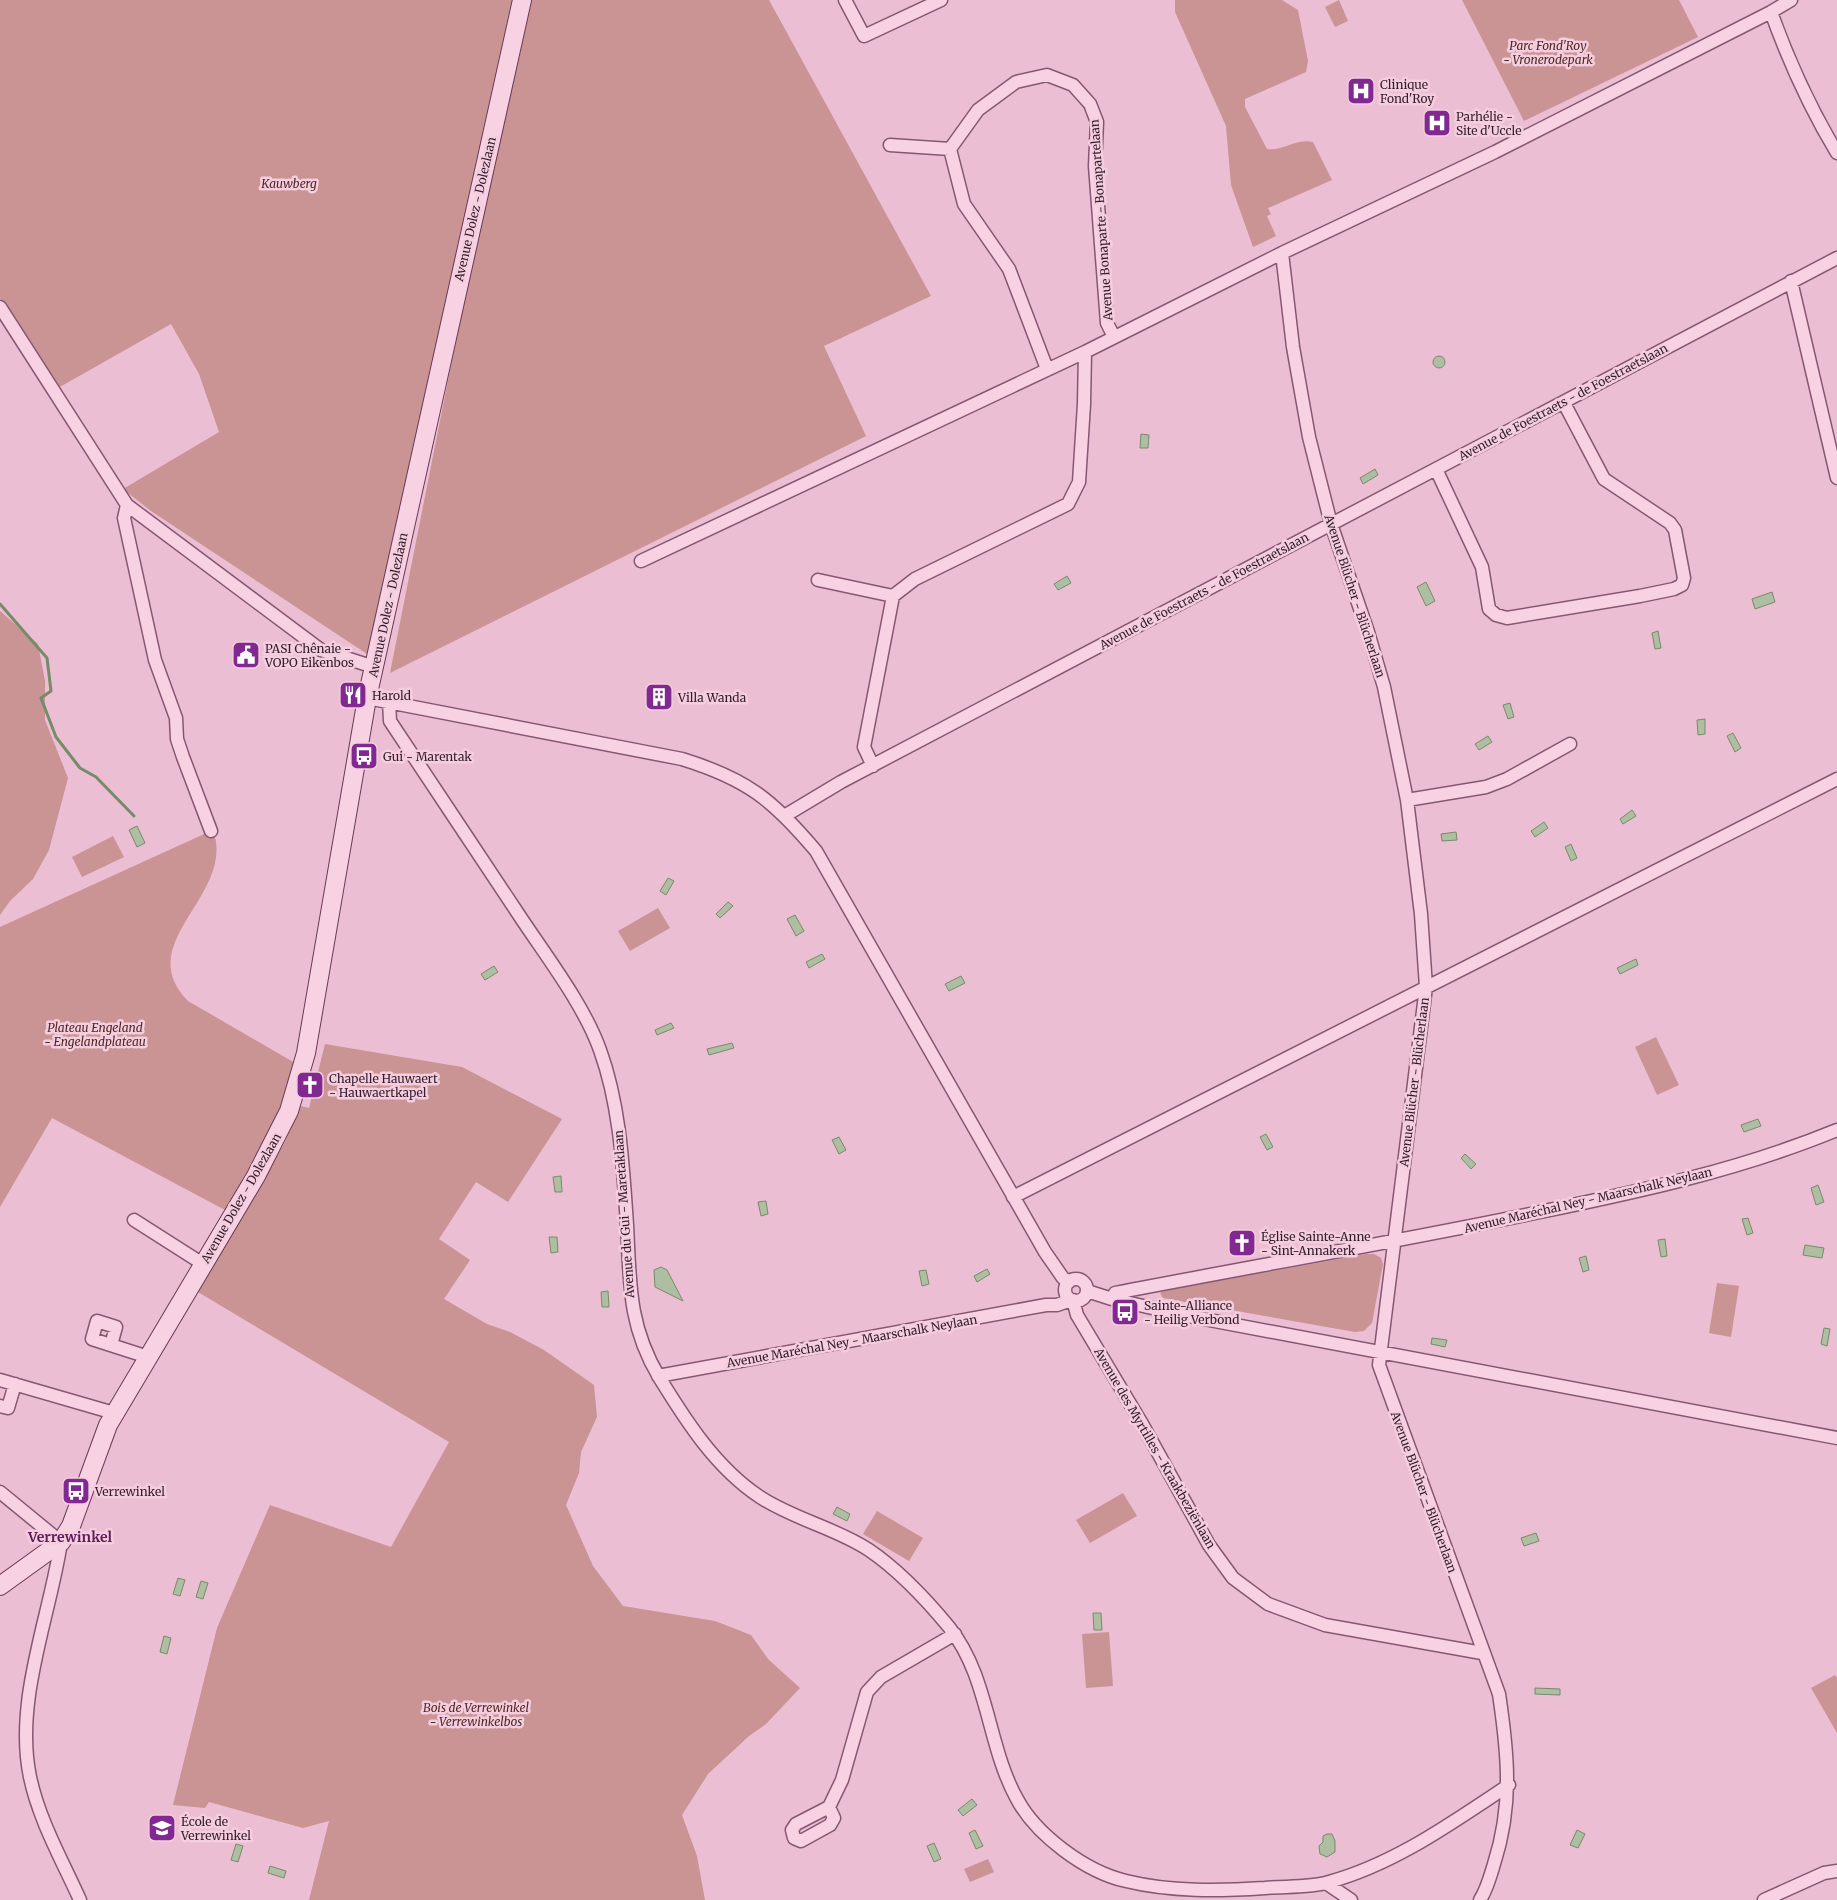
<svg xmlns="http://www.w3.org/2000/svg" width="1837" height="1900" font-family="Merriweather,serif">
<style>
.green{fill:#ca9394}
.water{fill:#aebea2;stroke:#778b69}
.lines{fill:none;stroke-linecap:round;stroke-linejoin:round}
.stream{stroke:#778b69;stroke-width:3}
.street-casing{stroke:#845873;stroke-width:15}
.secondary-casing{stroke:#663b56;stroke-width:20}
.street{stroke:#f8d1e2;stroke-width:12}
.secondary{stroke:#f8d1e2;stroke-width:18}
.labels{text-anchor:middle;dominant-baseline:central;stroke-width:5;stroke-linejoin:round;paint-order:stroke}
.park-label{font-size:12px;font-style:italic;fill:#502823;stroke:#f4cede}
.poi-label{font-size:12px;fill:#341c2c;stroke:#f4cede;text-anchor:start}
.street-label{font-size:12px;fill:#341c2c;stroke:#f4cede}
.neighbourhood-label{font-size:14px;font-weight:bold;fill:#5f1c5b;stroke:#f4cede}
</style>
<rect width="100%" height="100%" fill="#ecbed3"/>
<path class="green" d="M 0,0 L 517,0 L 373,658 L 151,511 L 123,489 L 219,432 L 199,374 L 171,324 L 58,388 L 0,298 Z
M 532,0 L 769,0 L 931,296 L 824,346 L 866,436 L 390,673 L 460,320 Z
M 1175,0 L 1282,0 L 1298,10 L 1308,61 L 1306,72 L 1245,99 L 1245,107 L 1267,149 C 1284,151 1296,138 1313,142 L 1332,180 L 1268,208 L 1271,214 L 1267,216 L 1276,236 L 1253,247 L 1231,185 L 1226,126 L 1175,12 Z
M 1339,0 L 1348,21 L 1335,27 L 1325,7 Z
M 1462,0 L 1679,0 L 1698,37 L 1524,121 Z
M 0,611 L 38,644 L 45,681 L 45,720 L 68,778 L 49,850 L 33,879 L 10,901 L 0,915 Z
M 213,830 C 237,895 130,942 188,1001 L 295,1063 C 287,1117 253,1164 225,1210 L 52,1118 L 0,1207 L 0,927 Z
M 113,836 L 124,857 L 82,877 L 72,857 Z
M 658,908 L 670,928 L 630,951 L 618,931 Z
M 1656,1037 L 1679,1085 L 1657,1095 L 1635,1047 Z
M 325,1044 L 462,1067 L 562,1119 L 508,1202 L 476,1182 L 439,1239 L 470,1260 L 444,1299 L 487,1324 L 510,1332 L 544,1350 L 594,1385 L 597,1417 L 581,1452 L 579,1473 L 566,1505 L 593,1566 L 623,1606 L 715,1621 L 751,1635 L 768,1659 L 800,1688 L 766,1724 L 749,1736 L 708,1774 L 682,1815 L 697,1856 L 705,1900 L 309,1900 L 329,1821 L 303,1828 L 209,1802 L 205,1808 L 173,1805 L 217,1628 L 270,1505 L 391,1547 L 449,1442 L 198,1292 L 285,1142 L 301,1106 L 309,1108 Z
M 1366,1254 L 1374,1254 L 1381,1258 L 1383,1264 L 1372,1323 L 1364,1331 L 1355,1332 L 1163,1298 L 1160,1293 L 1163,1291 Z
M 1717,1283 L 1739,1286 L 1731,1337 L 1709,1333 Z
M 1123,1493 L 1137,1516 L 1090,1543 L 1076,1520 Z
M 877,1511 L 923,1538 L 909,1561 L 863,1534 Z
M 1109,1632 L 1113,1686 L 1086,1688 L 1082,1634 Z
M 1835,1675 L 1837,1678 L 1837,1733 L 1811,1688 Z
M 988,1859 L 994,1872 L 970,1882 L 964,1869 Z"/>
<path class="water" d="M1433 362a6 6 0 1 1 12 0a6 6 0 1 1-12 0Z
M 1141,434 L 1149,435 L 1148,448 L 1140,448 Z
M 1375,469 L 1378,475 L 1363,484 L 1360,478 Z
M 1067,576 L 1071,583 L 1058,590 L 1054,584 Z
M 1426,582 L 1435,601 L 1426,606 L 1417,587 Z
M 1772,592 L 1775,602 L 1755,609 L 1752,599 Z
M 1658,631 L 1661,648 L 1655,649 L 1652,633 Z
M 1510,703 L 1514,717 L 1508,719 L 1503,705 Z
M 1705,719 L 1705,734 L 1698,735 L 1697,720 Z
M 1733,733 L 1741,748 L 1735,752 L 1727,736 Z
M 1488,736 L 1492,742 L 1479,750 L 1475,744 Z
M 1632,810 L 1636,816 L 1623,824 L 1620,819 Z
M 1544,822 L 1548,828 L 1535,837 L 1531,831 Z
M 137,826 L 145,843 L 137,847 L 129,830 Z
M 1456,832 L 1457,840 L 1442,841 L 1441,834 Z
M 1571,844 L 1577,858 L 1571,861 L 1565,847 Z
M 668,878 L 674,881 L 666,895 L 660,891 Z
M 728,902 L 733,906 L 720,918 L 716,914 Z
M 795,915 L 804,931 L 796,936 L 787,919 Z
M 822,954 L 825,959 L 809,968 L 806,962 Z
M 1636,959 L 1638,965 L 1620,974 L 1617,968 Z
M 494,966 L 498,972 L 485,980 L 481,974 Z
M 961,976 L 965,983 L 949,991 L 945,984 Z
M 671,1023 L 674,1028 L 657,1035 L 655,1030 Z
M 732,1043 L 734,1048 L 709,1055 L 707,1049 Z
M 1758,1119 L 1761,1126 L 1744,1132 L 1741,1125 Z
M 1266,1134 L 1273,1147 L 1267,1150 L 1260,1137 Z
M 839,1137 L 846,1150 L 839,1154 L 832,1140 Z
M 1465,1154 L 1476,1164 L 1471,1169 L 1461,1158 Z
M 561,1176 L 562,1192 L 555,1192 L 553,1177 Z
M 1818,1185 L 1824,1202 L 1816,1205 L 1811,1188 Z
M 766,1201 L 768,1214 L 761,1216 L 758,1202 Z
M 1748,1218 L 1753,1233 L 1747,1235 L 1742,1219 Z
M 549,1237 L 557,1237 L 558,1252 L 551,1253 Z
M 1665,1239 L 1667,1256 L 1661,1257 L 1658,1240 Z
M 1805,1245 L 1824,1248 L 1822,1258 L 1803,1255 Z
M 1586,1256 L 1589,1270 L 1583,1272 L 1579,1258 Z
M 661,1267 L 667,1270 L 683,1301 L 655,1287 L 654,1270 Z
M 987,1269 L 990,1274 L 977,1282 L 974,1276 Z
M 926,1270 L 929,1284 L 922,1286 L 919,1271 Z
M 608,1291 L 609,1307 L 602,1307 L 601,1292 Z
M 1824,1328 L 1830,1329 L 1827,1346 L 1821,1344 Z
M 1432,1338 L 1447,1340 L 1445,1347 L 1431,1344 Z
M 837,1507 L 850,1514 L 847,1521 L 833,1514 Z
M 1536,1533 L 1539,1541 L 1524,1546 L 1521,1538 Z
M 178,1578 L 185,1580 L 180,1596 L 173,1594 Z
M 201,1581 L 208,1583 L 203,1599 L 196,1597 Z
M 1093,1613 L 1101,1613 L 1102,1630 L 1094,1630 Z
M 164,1636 L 171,1638 L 167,1654 L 160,1652 Z
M 1535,1688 L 1560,1689 L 1560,1695 L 1535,1694 Z
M 972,1799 L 977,1805 L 963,1816 L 958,1810 Z
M 975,1830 L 983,1846 L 976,1849 L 969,1833 Z
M 1577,1830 L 1585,1834 L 1578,1848 L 1570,1845 Z
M 1327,1834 L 1332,1834 L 1335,1841 L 1335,1852 L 1327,1857 L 1320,1854 L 1319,1846 L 1323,1842 L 1323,1836 Z
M 934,1843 L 941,1859 L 934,1862 L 927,1846 Z
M 236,1844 L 243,1846 L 238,1862 L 231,1860 Z
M 270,1866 L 286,1871 L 284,1878 L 268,1873 Z"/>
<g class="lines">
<path class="stream" d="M 0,604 L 47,658 L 51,691 L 41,698 L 56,737 L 80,768 L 96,777 L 134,816"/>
<defs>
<path id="street" d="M 845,0 L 864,36 L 941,0
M 1771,12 C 1789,62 1810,108 1837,153
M 890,145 L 950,149
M 1282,253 L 1293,347 L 1309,437 L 1331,524 L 1368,632 L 1384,687 L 1407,800 L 1421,914 L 1426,987 L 1379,1365 L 1499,1694 C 1508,1754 1513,1805 1494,1864 C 1490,1877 1487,1889 1480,1900
M 1791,281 L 1837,478
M 0,307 L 127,505 L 321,650 L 374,667
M 1047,369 L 1009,269 L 964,204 L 950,149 L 978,110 L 1016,82 L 1047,75 L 1073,85 L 1090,104 L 1097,122 L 1095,166 L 1107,323 L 1114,337
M 1436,469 L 1482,567 L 1489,609 L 1496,615 L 1507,618 L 1640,596 L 1674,589 L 1682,585 L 1684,578 L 1675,530 L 1670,523 L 1604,479 L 1564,403
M 127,505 L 124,518 L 155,660 L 176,718 L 177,739 L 183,757 L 211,831
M 641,561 L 1085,352 L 1282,253 L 1495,152 L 1771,12 L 1791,0
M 818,580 L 893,596
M 367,698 L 682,759 C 747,779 773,800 816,851 L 1045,1252 L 1063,1278 L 1069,1282
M 389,701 L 390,721 C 433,786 476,850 519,915 C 546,956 584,1005 600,1050 C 620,1105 623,1167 627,1225 C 630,1282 628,1325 659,1377 C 686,1421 716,1468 760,1497 C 793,1519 836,1528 869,1550 C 900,1571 925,1598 949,1627 C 989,1677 987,1745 1017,1799 C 1036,1835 1086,1872 1126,1881 C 1171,1892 1219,1891 1265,1888 C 1285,1886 1309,1888 1329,1882 C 1395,1864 1453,1822 1509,1785
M 873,766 L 864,747 L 893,596 L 915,579 L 1068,504 L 1079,482 L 1084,404 L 1085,352
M 1407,800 L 1486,787 L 1507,779 L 1570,744
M 786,815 L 841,782 L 1837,258
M 1013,1197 L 1837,779
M 134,1220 L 203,1264
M1065 1290a11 11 0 1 1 22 0a11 11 0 1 1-22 0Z
M 1087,1291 L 1112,1299 L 1188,1316 L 1837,1438
M 1112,1299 L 1115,1293 C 1255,1266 1395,1242 1535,1213 C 1637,1192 1740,1170 1837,1130
M 1073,1300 L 1077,1315 L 1141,1422 L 1209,1545 L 1233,1578 L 1268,1604 L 1325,1625 L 1482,1653
M 111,1345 L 116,1327 L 97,1321 L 92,1339 L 148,1357
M 658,1376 L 1046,1305 L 1057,1305 L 1071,1300
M 0,1380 L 114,1413
M 0,1406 L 8,1408 L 15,1384
M 0,1492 L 61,1542 C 50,1616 14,1701 30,1777 C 39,1820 62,1860 80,1900
M 829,1807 L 834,1818 L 830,1825 L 801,1841 L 794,1838 L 792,1830 L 796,1824 L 829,1807 L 842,1780 L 867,1692 L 881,1677 L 955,1634
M 1326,1883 L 1351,1900
M 1764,1900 L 1824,1873 L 1837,1871"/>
<path id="secondary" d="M 0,1586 L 61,1542 L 71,1526 L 108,1425 L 256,1176 L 289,1111 L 306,1053 L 367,698 L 522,0"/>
</defs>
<use href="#street" class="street-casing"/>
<use href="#secondary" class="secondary-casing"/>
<use href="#street" class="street"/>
<use href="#secondary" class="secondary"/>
</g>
<defs>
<symbol id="hospital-square" viewBox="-11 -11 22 22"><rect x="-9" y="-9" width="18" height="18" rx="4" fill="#812991" stroke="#f4cede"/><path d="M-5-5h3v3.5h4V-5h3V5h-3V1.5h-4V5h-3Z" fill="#fff"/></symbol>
<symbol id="civic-square" viewBox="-11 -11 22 22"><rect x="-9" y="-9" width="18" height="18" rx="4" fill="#812991" stroke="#f4cede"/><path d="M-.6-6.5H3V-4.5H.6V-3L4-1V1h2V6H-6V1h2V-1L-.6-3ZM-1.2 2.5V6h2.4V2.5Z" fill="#fff"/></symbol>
<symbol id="restaurant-square" viewBox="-11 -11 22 22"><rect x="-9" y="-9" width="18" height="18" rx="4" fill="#812991" stroke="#f4cede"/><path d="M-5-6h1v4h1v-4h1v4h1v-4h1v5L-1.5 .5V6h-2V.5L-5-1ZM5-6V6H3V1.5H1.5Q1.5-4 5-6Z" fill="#fff"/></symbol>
<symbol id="building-square" viewBox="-11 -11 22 22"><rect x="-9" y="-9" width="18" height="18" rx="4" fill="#812991" stroke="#f4cede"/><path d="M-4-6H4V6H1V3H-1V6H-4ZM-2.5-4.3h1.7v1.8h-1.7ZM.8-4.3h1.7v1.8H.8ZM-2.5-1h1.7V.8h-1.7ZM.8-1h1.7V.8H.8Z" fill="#fff"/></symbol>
<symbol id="bus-square" viewBox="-11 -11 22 22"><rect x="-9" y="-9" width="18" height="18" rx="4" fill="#812991" stroke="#f4cede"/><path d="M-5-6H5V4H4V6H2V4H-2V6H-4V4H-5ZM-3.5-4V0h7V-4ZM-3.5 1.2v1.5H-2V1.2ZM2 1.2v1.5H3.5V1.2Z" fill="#fff"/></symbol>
<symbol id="church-square" viewBox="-11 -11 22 22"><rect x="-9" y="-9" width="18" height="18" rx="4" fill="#812991" stroke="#f4cede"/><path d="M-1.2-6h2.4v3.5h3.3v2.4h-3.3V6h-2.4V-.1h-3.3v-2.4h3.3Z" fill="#fff"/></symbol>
<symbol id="school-square" viewBox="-11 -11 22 22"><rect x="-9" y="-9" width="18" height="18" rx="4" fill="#812991" stroke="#f4cede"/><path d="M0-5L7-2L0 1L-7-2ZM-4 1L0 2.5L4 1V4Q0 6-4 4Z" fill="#fff"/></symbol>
</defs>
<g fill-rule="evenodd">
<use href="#hospital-square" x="1345" y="75" width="32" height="32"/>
<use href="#hospital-square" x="1421" y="107" width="32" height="32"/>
<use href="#civic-square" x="230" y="639" width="32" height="32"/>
<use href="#restaurant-square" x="337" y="679" width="32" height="32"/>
<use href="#building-square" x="643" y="681" width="32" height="32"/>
<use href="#bus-square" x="348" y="740" width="32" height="32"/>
<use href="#church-square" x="294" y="1069" width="32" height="32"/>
<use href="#church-square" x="1226" y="1227" width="32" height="32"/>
<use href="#bus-square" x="1109" y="1296" width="32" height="32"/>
<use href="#bus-square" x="60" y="1475" width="32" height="32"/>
<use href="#school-square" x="146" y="1812" width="32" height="32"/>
</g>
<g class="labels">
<g class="park-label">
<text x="1548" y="45">Parc Fond'Roy<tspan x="1548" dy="14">- Vronerodepark</tspan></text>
<text x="289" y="183">Kauwberg</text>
<text x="95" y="1027">Plateau Engeland<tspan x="95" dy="14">- Engelandplateau</tspan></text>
<text x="476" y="1707">Bois de Verrewinkel<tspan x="476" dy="14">- Verrewinkelbos</tspan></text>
</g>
<g class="poi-label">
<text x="1380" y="84">Clinique<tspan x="1380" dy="14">Fond'Roy</tspan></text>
<text x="1456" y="116">Parhélie -<tspan x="1456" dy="14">Site d'Uccle</tspan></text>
<text x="265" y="648">PASI Chênaie -<tspan x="265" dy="14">VOPO Eikenbos</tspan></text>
<text x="372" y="695">Harold</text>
<text x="678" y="697">Villa Wanda</text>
<text x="383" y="756">Gui - Marentak</text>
<text x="329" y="1078">Chapelle Hauwaert<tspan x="329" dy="14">- Hauwaertkapel</tspan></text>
<text x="1261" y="1236">Église Sainte-Anne<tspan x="1261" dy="14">- Sint-Annakerk</tspan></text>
<text x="1144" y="1305">Sainte-Alliance<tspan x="1144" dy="14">- Heilig Verbond</tspan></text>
<text x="95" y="1491">Verrewinkel</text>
<text x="181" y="1821">École de<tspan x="181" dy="14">Verrewinkel</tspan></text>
</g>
<g class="street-label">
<text transform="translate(475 209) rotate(-77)">Avenue Dolez - Dolezlaan</text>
<text transform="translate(1101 220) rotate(-94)">Avenue Bonaparte - Bonapartelaan</text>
<text transform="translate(1563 402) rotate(-28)">Avenue de Foestraets - de Foestraetslaan</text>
<text transform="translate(1204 591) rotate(-28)">Avenue de Foestraets - de Foestraetslaan</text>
<text transform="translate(1355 596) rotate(72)">Avenue Blücher - Blücherlaan</text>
<text transform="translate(388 605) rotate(-78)">Avenue Dolez - Dolezlaan</text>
<text transform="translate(1414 1082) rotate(-83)">Avenue Blücher - Blücherlaan</text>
<text transform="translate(241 1198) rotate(-60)">Avenue Dolez - Dolezlaan</text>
<text transform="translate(1588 1200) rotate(-13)">Avenue Maréchal Ney - Maarschalk Neylaan</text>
<text transform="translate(624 1214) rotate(-94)">Avenue du Gui - Maretaklaan</text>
<text transform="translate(852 1341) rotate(-10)">Avenue Maréchal Ney - Maarschalk Neylaan</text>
<text transform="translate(1155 1448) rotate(60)">Avenue des Myrtilles - Kraakbeziënlaan</text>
<text transform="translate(1424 1492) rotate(70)">Avenue Blücher - Blücherlaan</text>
</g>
<g class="neighbourhood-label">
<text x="70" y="1537">Verrewinkel</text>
</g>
</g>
</svg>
